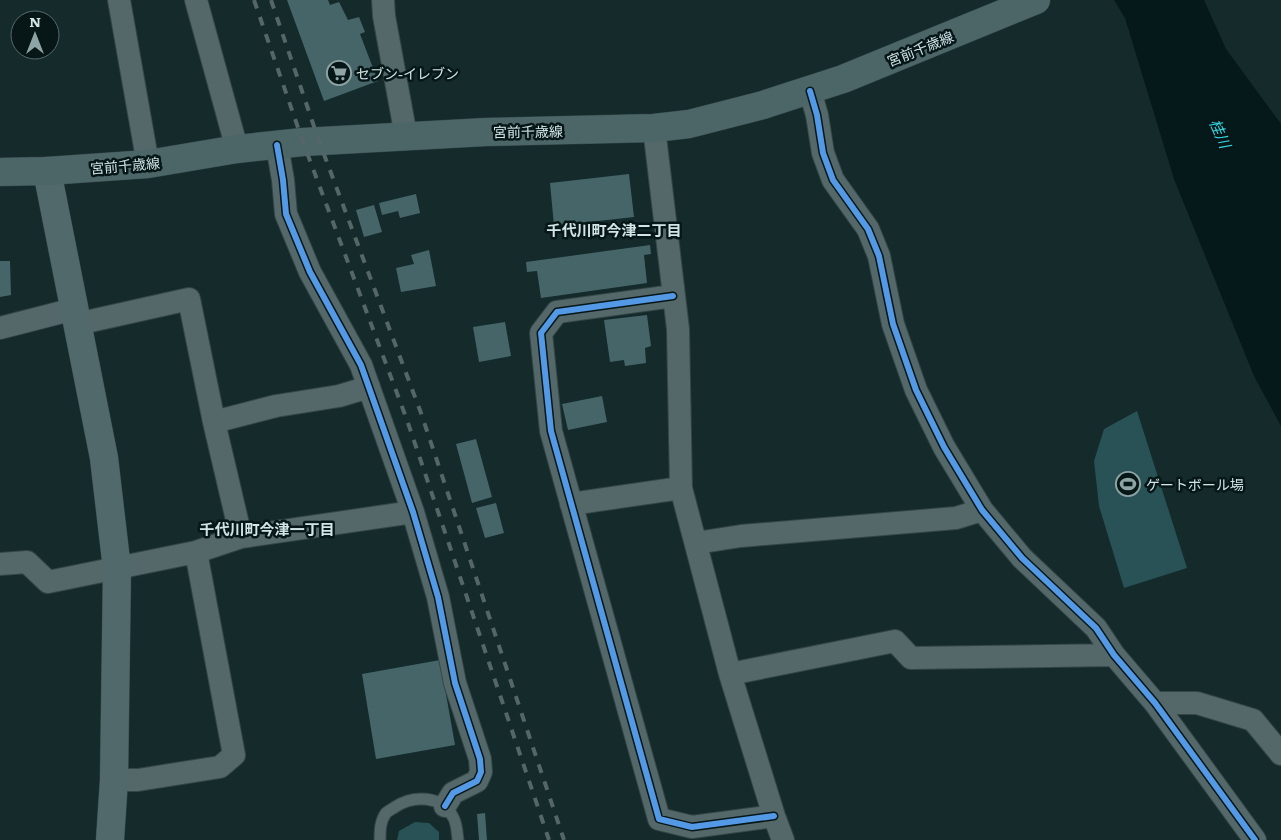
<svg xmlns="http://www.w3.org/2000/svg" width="1281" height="840" font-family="Literata,'Noto Sans JP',serif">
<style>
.green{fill:#285255}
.water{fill:#05181a}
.building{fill:#466568}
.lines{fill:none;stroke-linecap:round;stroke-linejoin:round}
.lane-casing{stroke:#344647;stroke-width:13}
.street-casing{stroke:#344647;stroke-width:24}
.secondary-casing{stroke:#344647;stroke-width:29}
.primary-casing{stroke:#344647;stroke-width:29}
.lane{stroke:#546769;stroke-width:11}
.street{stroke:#546769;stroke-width:22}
.secondary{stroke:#51696b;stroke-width:28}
.primary{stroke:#4c6668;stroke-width:28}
.rail{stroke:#556667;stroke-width:4;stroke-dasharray:9 9;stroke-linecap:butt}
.cycleway-casing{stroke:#071718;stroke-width:9}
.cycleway{stroke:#5399e6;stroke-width:6}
.labels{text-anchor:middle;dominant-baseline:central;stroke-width:5;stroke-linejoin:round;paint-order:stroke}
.street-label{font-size:14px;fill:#d1e5e7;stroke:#071718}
.poi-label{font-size:14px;fill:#d1e5e7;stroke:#071718;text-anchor:start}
.water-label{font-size:15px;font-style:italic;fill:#34d5e1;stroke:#071718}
.neighbourhood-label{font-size:15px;font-weight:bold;fill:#d1e5e7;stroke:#071718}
</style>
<rect width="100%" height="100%" fill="#142a2b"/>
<path class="green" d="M 1137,411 L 1187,568 L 1124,588 L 1099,506 L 1094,461 L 1104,429 Z
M 415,822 L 429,823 L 439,832 L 439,840 L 397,840 L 399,831 Z"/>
<path class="water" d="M 1114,0 L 1204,0 L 1226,49 L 1281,124 L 1281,426 L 1254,376 L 1174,179 L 1125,18 Z"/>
<path class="building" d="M 287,0 L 328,0 L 330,5 L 339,2 L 348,20 L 359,17 L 365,32 L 360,34 L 378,81 L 324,101 Z
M 629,174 L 634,217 L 554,226 L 550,183 Z
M 416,194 L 420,213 L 400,218 L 398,211 L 382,215 L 379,203 Z
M 374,205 L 382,232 L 364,237 L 356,210 Z
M 650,245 L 651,254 L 644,255 L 647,283 L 541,298 L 537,271 L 527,272 L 526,262 Z
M 429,250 L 436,286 L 401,292 L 396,268 L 414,264 L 411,255 Z
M 0,261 L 10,261 L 11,295 L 0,297 Z
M 647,315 L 651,346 L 645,348 L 646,363 L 625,366 L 624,360 L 610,362 L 604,320 Z
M 505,322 L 511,356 L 479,362 L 473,327 Z
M 602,396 L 607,422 L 568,430 L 562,404 Z
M 476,439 L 492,497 L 472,503 L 456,444 Z
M 496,503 L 504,533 L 485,538 L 476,508 Z
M 440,660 L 455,745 L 376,759 L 362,674 Z
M 485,813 L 487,840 L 479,840 L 477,814 Z"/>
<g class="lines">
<defs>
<path id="lane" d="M 380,840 C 380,831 380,821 386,813 C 388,811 392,809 395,807 C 413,795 442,795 453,817 C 457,823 457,833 458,840"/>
<path id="street" d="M 119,0 L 148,164
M 196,0 L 237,149
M 383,0 L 384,16 L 406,136
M 810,91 L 817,115 L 823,153 L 833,180 L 868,229 L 879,256 L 893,324 L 916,390 L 944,447 L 982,510 L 1022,558 L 1096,628 L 1114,655 L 1155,703 L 1255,840
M 654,128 L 678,329 L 681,488 L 730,674 L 774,816 L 783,840
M 277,145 L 283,180 L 286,214 L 310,272 L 361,365 L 413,512 L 438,597 L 455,683 L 480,759 L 481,772 L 477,781 L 453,793 L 445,806
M 673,296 L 557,312 L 541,333 L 551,431 L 659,819 L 692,827 L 774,816
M 77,324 L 189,299 L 214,422 L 241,537
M 0,328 L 74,309
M 214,422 L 276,406 L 339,396 L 369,387
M 571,504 L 681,488
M 696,543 L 741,536 L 956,518 L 982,510
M 0,564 L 27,562 L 48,582 L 196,552 L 241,537 L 413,512
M 730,674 L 895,641 L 911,658 L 1114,655
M 1155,703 L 1197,703 L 1253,720 L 1281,754
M 114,780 L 138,780 L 220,767 L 234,755 L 196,552"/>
<path id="secondary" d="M 47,171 L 104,458 L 117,569 L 114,780 L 110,840"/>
<path id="primary" d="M 0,172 L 47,171 L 148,164 L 237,149 L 303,142 L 486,132 L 654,128 L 689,124 L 763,105 L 843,79 L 1036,0"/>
</defs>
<use href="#lane" class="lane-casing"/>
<use href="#street" class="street-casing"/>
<use href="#secondary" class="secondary-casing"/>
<use href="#primary" class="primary-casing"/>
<use href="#lane" class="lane"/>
<use href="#street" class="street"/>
<use href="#secondary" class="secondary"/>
<use href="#primary" class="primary"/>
<path class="rail" d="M 254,0 L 303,142 L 407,420 L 549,840
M 271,0 L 319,141 L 421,413 L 564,840"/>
<defs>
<path id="cycleway" d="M 810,91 L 817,115 L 823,153 L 833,180 L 868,229 L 879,256 L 893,324 L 916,390 L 944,447 L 982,510 L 1022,558 L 1096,628 L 1114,655 L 1155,703 L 1255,840
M 277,145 L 283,180 L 286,214 L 310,272 L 361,365 L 413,512 L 438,597 L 455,683 L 480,759 L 481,772 L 477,781 L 453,793 L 445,806
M 673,296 L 557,312 L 541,333 L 551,431 L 659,819 L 692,827 L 774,816"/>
</defs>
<use href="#cycleway" class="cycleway-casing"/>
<use href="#cycleway" class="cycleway"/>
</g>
<defs>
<symbol id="supermarket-ring" viewBox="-11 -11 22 22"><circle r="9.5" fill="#071718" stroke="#8fa4a5" stroke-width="1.5"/><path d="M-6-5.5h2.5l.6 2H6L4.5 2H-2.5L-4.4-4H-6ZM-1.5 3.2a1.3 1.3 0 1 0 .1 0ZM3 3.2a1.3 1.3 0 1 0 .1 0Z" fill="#8fa4a5"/></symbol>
<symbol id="stadium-ring" viewBox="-11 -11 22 22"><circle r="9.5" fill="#071718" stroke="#8fa4a5" stroke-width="1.5"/><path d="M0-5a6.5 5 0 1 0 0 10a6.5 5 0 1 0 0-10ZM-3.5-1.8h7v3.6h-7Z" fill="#8fa4a5"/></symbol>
</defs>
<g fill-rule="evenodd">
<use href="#supermarket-ring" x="325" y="59" width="28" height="28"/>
<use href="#stadium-ring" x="1114" y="470" width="28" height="28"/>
</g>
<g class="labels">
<g class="street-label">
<text transform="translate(920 48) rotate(-22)">宮前千歳線</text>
<text transform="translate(528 131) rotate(-1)">宮前千歳線</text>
<text transform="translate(125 165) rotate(-5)">宮前千歳線</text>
</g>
<g class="poi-label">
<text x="356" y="73">セブン-イレブン</text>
<text x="1146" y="484">ゲートボール場</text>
</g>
<g class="water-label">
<text transform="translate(1221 133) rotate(66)">桂川</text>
</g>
<g class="neighbourhood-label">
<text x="614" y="229">千代川町今津二丁目</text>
<text x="267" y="528">千代川町今津一丁目</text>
</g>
</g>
<g transform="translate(35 35)"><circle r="24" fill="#071718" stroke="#58696b"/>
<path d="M0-4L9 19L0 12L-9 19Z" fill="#8fa4a5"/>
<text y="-8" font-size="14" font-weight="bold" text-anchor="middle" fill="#d1e5e7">N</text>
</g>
</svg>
